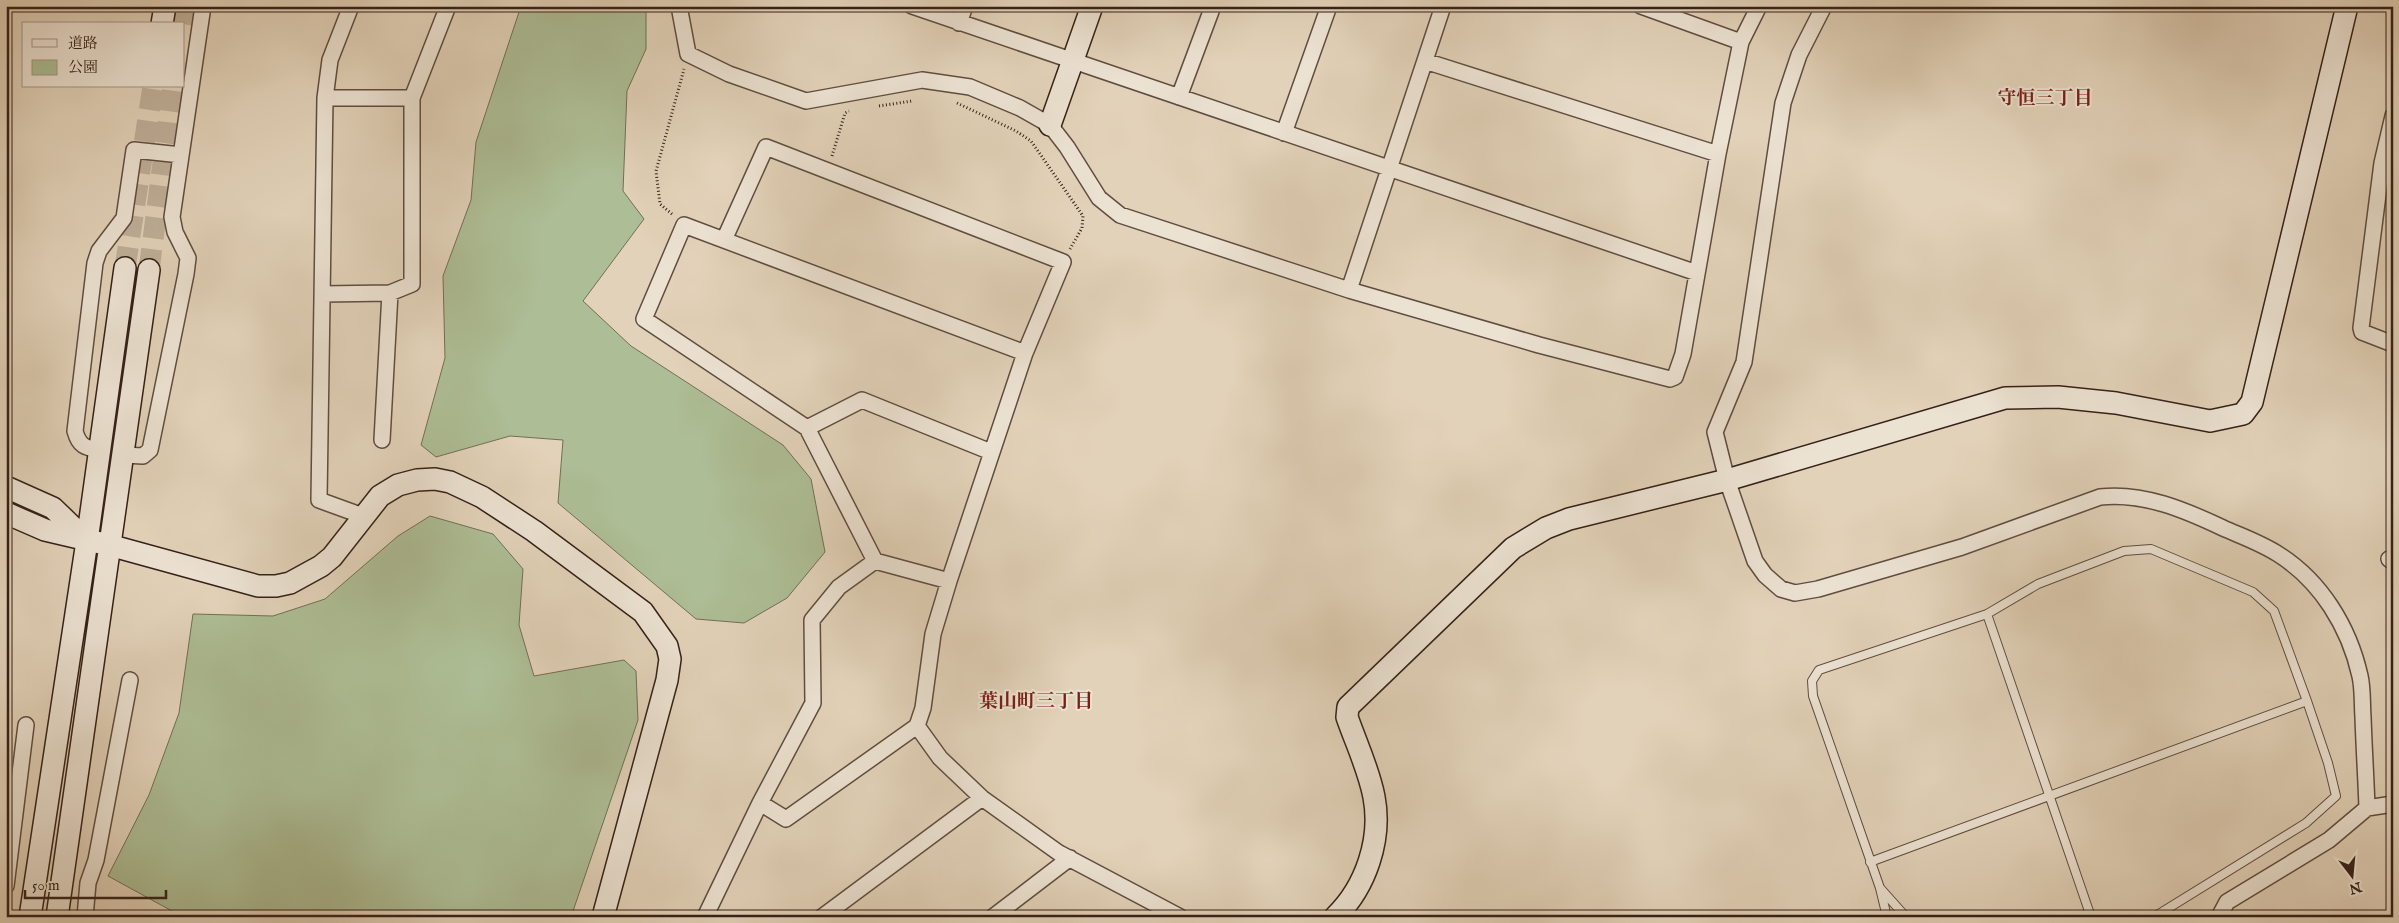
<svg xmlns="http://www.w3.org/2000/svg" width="2399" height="923" font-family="'IM FELL English','Noto Serif JP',serif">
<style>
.green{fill:#adbd95;stroke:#716f57}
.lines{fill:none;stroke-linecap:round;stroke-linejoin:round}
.secondary-tunnel{stroke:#bfaf99;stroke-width:21;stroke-dasharray:21 11;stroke-linecap:butt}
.lane-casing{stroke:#604d41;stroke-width:10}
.street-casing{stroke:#604d41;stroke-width:18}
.secondary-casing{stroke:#352119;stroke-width:24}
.path{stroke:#352119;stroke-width:3;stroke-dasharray:1 2.5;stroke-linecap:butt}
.lane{stroke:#ece2d2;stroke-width:8}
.street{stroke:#ece2d2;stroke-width:15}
.secondary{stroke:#ece2d2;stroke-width:21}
.labels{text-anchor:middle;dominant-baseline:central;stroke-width:4;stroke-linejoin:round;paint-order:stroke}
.neighbourhood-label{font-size:19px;font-weight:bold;fill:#7a1f14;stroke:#ece2d2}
</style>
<rect width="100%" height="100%" fill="#e2d2b9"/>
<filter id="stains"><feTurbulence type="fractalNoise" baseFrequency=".004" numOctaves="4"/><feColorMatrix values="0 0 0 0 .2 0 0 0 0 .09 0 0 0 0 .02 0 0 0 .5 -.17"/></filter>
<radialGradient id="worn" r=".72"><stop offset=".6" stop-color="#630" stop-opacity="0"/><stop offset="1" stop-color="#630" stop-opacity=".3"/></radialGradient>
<path class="green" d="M 521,6 L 646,6 L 646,49 L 627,91 L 623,191 L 644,219 L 583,301 L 631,346 L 783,445 L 811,479 L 825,552 L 787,598 L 744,623 L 696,619 L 558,503 L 563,440 L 510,436 L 436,457 L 421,445 L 445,358 L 443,276 L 471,200 L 476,142 Z
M 430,516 L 493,534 L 523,569 L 519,625 L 534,676 L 624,660 L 636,671 L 638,720 L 571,917 L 183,917 L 108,876 L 149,795 L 179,713 L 193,614 L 273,616 L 325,599 L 398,536 Z"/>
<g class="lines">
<path class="secondary-tunnel" d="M 183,24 L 186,6
M 125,268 L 153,86
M 149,270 L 173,86"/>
<defs>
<path id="lane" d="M 1987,614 L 2091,917
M 1870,862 L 2307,701
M 1881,889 L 1906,917
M 1887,917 L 1880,888 L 1813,696 L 1812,681 L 1819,670 L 1987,614 L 2038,584 L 2124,551 L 2151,549 L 2253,592 L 2274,611 L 2307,701 L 2328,763 L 2336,796 L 2306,823 L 2154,917"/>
<path id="street" d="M 351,6 L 330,60 L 325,98 L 319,500 L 363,516
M 679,6 L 688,54 L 729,74 L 806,101 L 922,80 L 970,87 L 1020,108 L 1050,125 L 1067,147 L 1099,198 L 1120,215 L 1349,290 L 1539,345 L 1670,379 L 1675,377 L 1683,354 L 1718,154 L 1741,42 L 1759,6
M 912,6 L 1697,273
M 1641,6 L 1741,42
M 1824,6 L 1799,55 L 1783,103 L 1744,362 L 1715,432 L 1727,480 L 1755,561 L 1765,575 L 1781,589 L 1795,593 L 1818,589 L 1962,547 L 2100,497 C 2143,492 2185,510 2223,528 C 2241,536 2261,543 2278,554 C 2321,581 2349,627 2360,676 C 2363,689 2362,704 2363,717 C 2364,748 2366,778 2367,808
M 959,23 L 965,6
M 1425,61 L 1718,154
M 1179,97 L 1213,6
M 325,98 L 412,98 L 412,284 L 390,293
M 412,98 L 448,6
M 2393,116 L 2382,163 L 2361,328 L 2362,332 L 2393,344
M 1284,133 L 1329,6
M 724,240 L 766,147 L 1063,262 L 1025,353 L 949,581 L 933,634 L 923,708 L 917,726 L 786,819 L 760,803
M 1349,290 L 1443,6
M 323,294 L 390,293 L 382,440
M 807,428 L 862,400 L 991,452
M 100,450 C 85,448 79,446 75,431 L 95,263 L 99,251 L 124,218 L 134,150 L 181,155
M 124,455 L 143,456 L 150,450 L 186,274 L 188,258 L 175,232 L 172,217 L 203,6
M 2389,559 L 2393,562
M 949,581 L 875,561 L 807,428 L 644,319 L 684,225 L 1025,353
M 917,726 L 940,758 L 982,798 L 1059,853 L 1180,917
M 6,886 L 26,725
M 85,917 L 88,883 L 96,860 L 130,680
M 705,917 L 760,803 L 813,703 L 812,620 L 839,587 L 875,561
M 822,917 L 982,798
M 993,917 L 1070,858
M 2219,917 L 2227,902 L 2329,840 L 2367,808 L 2393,804"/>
<path id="secondary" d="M 162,24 L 165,6
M 1050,125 L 1092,6
M 6,487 L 53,508 L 86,540
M 6,513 L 45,530 L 109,545 L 258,586 L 276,586 L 290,583 L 321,566 L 332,557 L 380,496 L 398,485 L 417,480 L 435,479 L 450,482 L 482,497 L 534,531 L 643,612 L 667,646 L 670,659 L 667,680 L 603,917
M 30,917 L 87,541 L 125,268
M 57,917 L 149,270
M 1335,917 C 1366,887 1382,839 1374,797 C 1369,770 1356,743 1347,717 L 1348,707 L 1513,548 L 1546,528 L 1569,519 L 1727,480 L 2005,398 L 2058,397 L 2116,403 L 2210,421 L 2243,414 L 2252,402 L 2347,6"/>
</defs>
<use href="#lane" class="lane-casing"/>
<use href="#street" class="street-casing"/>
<use href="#secondary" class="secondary-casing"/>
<path class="path" d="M 957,103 L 1016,131 L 1031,141 L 1083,216 L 1082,228 L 1070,249
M 879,106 L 912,101
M 832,156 L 845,113 L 849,111
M 672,214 L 660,204 L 656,171 L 684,69"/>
<use href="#lane" class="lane"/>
<use href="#street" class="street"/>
<use href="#secondary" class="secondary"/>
</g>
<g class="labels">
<g class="neighbourhood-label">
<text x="2045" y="99">守恒三丁目</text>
<text x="1036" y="702">葉山町三丁目</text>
</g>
</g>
<rect width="2399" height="923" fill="none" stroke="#e2d2b9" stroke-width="25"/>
<rect x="8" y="8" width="2384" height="908" fill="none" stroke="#352119" stroke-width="2.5"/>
<rect x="12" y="12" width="2374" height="898" fill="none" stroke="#352119"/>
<rect x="22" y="22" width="162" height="65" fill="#ece2d2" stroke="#a39588"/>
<rect x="32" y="39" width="25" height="8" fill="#ece2d2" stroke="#a39588"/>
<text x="68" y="48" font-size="15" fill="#352119">道路</text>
<rect x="32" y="60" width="25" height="15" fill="#adbd95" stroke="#a39588"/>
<text x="68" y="72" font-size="15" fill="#352119">公園</text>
<g transform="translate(2352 876) rotate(164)" stroke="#ece2d2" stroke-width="4" paint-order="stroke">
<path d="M0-4L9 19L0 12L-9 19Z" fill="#352119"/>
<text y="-8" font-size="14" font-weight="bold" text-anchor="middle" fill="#352119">N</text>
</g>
<path d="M25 890v8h141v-8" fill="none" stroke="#352119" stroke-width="2.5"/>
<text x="32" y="890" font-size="15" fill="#352119" stroke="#ece2d2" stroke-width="4" paint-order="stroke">50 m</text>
<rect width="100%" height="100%" filter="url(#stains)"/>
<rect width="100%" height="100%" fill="url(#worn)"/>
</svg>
